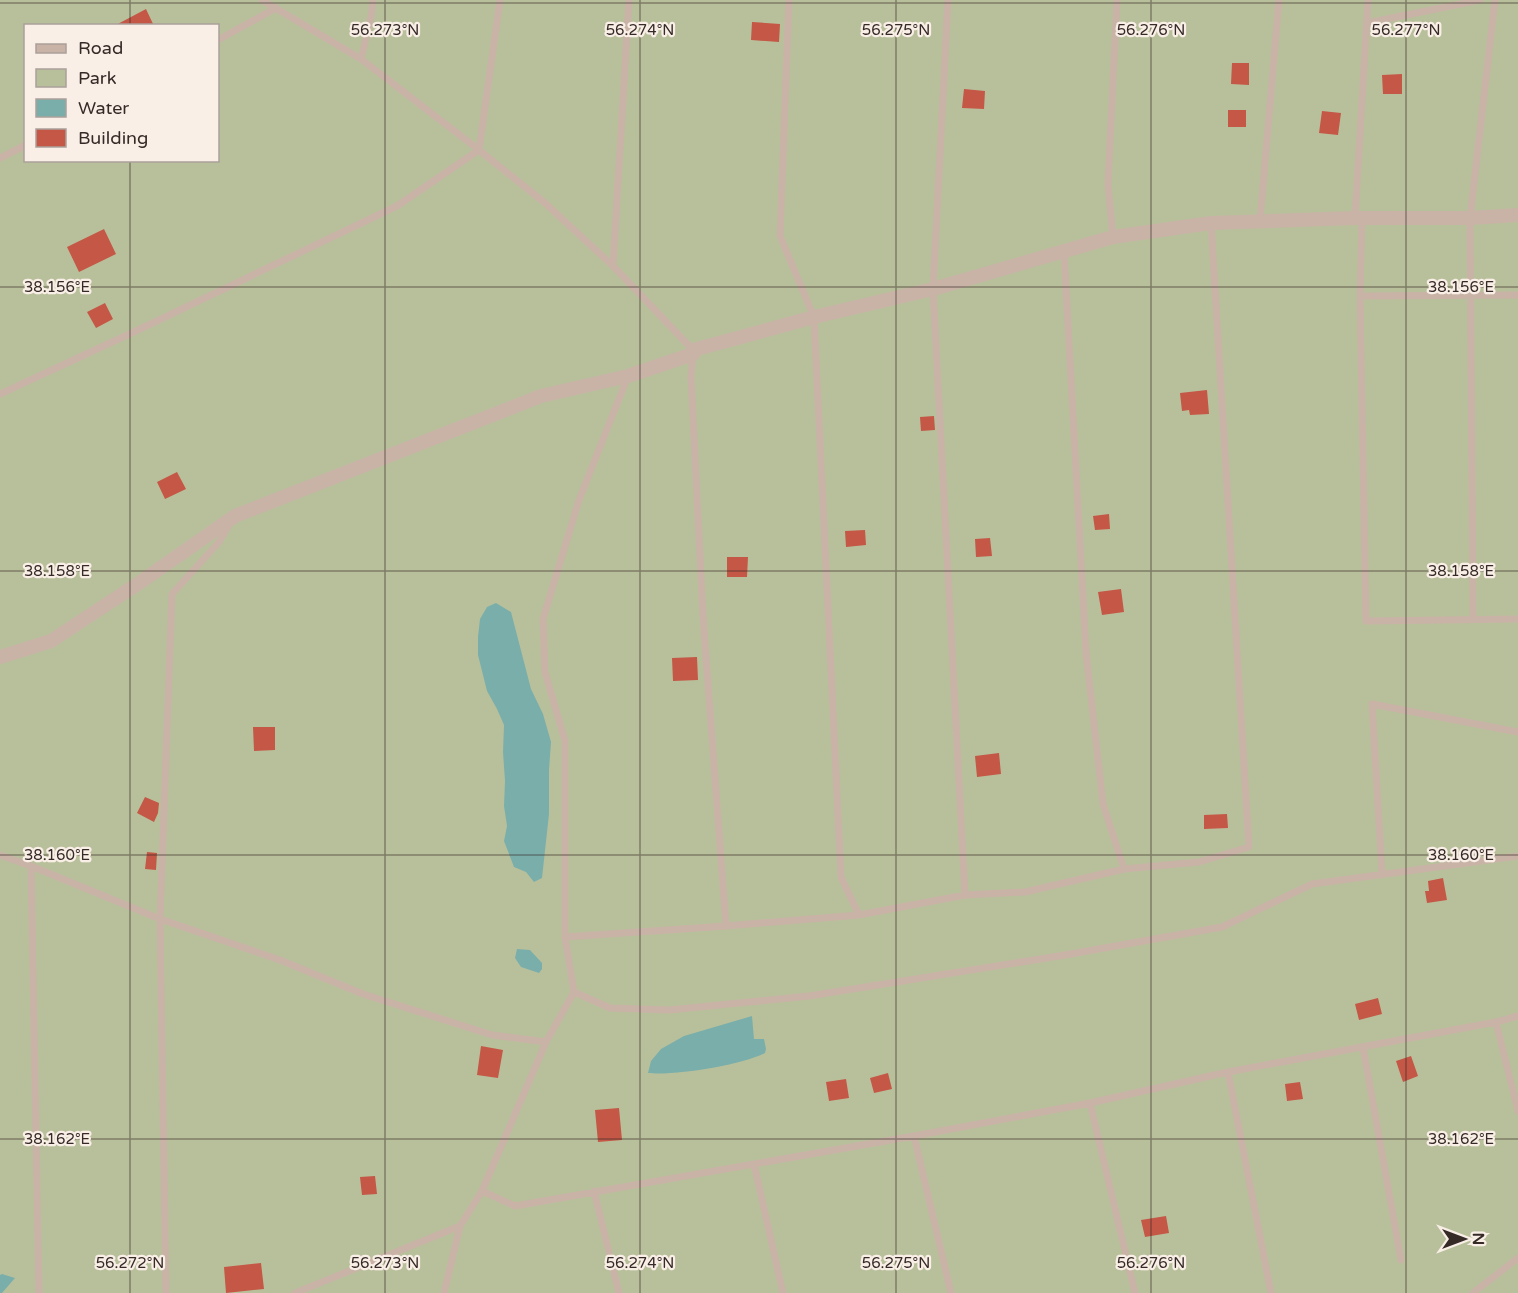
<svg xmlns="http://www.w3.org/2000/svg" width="1518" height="1293" font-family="'Varela Round',sans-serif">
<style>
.green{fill:#b8c09b;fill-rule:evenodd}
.water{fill:#7aaeab}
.building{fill:#c45746}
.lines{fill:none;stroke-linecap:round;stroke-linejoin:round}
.service{stroke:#c9b3a7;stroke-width:7}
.minor{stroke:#c9b3a7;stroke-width:14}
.ticks{fill:none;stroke:#362a27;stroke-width:1.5;stroke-opacity:0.45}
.ticks-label{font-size:15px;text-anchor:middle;fill:#362a27;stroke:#f9efe7;stroke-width:4.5;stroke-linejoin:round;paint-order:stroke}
</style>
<rect width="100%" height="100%" fill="#f1e4db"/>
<path class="green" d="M 0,0 L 1518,0 L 1518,1293 L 0,1293 ZM 26,26 L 218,26 L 218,160 L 26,160 Z"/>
<path class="water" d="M 496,603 L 511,612 L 531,689 L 543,714 L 551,742 L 549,770 L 549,814 L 542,878 L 534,882 L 526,872 L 514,867 L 504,841 L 507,826 L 504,806 L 505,781 L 503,752 L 504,725 L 497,709 L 487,691 L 478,655 L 478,637 L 480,619 L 487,607 Z
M 517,949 L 530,950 L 542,963 L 542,969 L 539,973 L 521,967 L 515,958 Z
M 752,1016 L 754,1039 L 764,1039 L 766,1049 L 765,1053 C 742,1065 674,1076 648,1073 L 651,1061 L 661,1049 L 684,1036 Z
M 2,1274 L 15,1278 L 2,1293 L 0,1293 L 0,1275 Z"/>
<path class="building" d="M 146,9 L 154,26 L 114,26 Z
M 752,22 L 780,24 L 779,42 L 751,40 Z
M 1232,63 L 1249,63 L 1249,85 L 1231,84 Z
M 1402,74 L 1402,94 L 1383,94 L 1382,75 Z
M 964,89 L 985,91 L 984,109 L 962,108 Z
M 1228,110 L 1246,110 L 1246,127 L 1228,127 Z
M 1322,111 L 1341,113 L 1338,135 L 1319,133 Z
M 104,229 L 116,254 L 79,272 L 67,247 Z
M 105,303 L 113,319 L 96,328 L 87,312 Z
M 1207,390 L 1209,414 L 1190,415 L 1189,410 L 1182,411 L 1180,393 Z
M 934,416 L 935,430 L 921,431 L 920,417 Z
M 177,472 L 186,489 L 165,499 L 157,482 Z
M 1109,514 L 1110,529 L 1095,530 L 1093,516 Z
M 865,530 L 866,545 L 846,547 L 845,531 Z
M 990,538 L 992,556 L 976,557 L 975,539 Z
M 727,557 L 748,557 L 747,577 L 727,577 Z
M 1121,589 L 1124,612 L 1102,615 L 1098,592 Z
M 697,657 L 698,680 L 673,681 L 672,658 Z
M 253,727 L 275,727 L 275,750 L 254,751 Z
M 999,753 L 1001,774 L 977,777 L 975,756 Z
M 145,797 L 159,803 L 158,813 L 154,822 L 137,813 Z
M 1227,814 L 1228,828 L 1204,829 L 1204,815 Z
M 147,852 L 157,853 L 156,870 L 145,869 Z
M 1443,878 L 1447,900 L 1427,903 L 1425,891 L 1429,891 L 1428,881 Z
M 1378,998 L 1382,1014 L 1359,1020 L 1355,1004 Z
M 481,1046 L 503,1050 L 498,1078 L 477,1075 Z
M 1411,1056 L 1418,1076 L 1403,1082 L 1396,1061 Z
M 888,1073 L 892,1089 L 874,1093 L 870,1078 Z
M 846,1079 L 849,1098 L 829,1101 L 826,1082 Z
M 1300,1082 L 1303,1099 L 1287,1101 L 1285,1084 Z
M 619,1108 L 622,1140 L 598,1142 L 595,1110 Z
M 375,1176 L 377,1194 L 362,1195 L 360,1177 Z
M 1166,1216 L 1169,1233 L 1145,1237 L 1141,1220 Z
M 261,1263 L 264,1289 L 226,1293 L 224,1267 Z"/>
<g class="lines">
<path class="service" d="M 262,0 L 361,59 L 479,150 L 545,203 L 613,266 L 693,350
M 789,0 L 780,236 L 814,317 L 841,877 L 859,915
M 948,0 L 933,289 L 965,895
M 1367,23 L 1480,0
M 218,40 L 276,8
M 361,59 L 371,17 L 373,0
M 0,158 L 26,145
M 1355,218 L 1368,0
M 1362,218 L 1360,296 L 1366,621 L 1518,619
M 1260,221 L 1279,0
M 1113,237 L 1108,184 L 1117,0
M 1064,251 L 1086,652 L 1103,804 L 1124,869
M 613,266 L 629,0
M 1360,296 L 1518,295
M 693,354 L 691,376 L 703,616 L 726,926
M 0,394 L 138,330 L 397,206 L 479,150 L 500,0
M 1473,619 L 1470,218 L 1495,0
M 0,855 L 31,866 L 160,919 L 280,960 L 363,994 L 492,1035 L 546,1042
M 31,866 L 39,1293
M 1382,873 L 1372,704 L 1518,732
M 565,937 L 726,926 L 859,915 L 965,895 L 1025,892 L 1124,869 L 1199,862 L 1249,847 L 1211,223
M 574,992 L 610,1008 L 669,1010 L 809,996 L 1065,955 L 1222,927 L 1312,884 L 1518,856
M 1496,1022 L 1518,1111
M 1363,1047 L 1401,1260
M 1228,1072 L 1271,1293
M 1090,1103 L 1135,1293
M 914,1136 L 951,1293
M 754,1164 L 783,1293
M 482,1191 L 515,1206 L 914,1136 L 1090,1103 L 1228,1072 L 1496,1022 L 1518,1016
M 594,1191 L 619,1293
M 166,1293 L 160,919 L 172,594 L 219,542 L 230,523
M 295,1293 L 460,1226 L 482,1191 L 546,1042 L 574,992 L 565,937 L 565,741 L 545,672 L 543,619 L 579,500 L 628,376
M 444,1293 L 460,1226
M 1473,1293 L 1518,1258"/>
<path class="minor" d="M 0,657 L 51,641 L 139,583 L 235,516 L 541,396 L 628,376 L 693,354 L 693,350 L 814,317 L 933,289 L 1113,237 L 1211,223 L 1355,218 L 1470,218 L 1518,215"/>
</g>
<path class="ticks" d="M 130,0 L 130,26M 385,0 L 385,1293M 640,0 L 640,1293M 896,0 L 896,1293M 1151,0 L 1151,1293M 1406,0 L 1406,1293M 0,3 L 1518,3M 130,160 L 130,1293M 0,287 L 1518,287M 0,571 L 1518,571M 0,855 L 1518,855M 0,1139 L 1518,1139"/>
<g class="ticks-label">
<text x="385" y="35">56.273°N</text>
<text x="640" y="35">56.274°N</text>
<text x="896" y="35">56.275°N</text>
<text x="1151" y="35">56.276°N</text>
<text x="1406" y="35">56.277°N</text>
<text x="1461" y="292">38.156°E</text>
<text x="57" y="292">38.156°E</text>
<text x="1461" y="576">38.158°E</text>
<text x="57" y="576">38.158°E</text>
<text x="1461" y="860">38.160°E</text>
<text x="57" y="860">38.160°E</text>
<text x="1461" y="1144">38.162°E</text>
<text x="57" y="1144">38.162°E</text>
<text x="130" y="1268">56.272°N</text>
<text x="385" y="1268">56.273°N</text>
<text x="640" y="1268">56.274°N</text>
<text x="896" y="1268">56.275°N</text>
<text x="1151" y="1268">56.276°N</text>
</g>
<rect x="24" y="24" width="195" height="138" fill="#f9efe7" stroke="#aba09a" stroke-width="1.5"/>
<rect x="36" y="44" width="30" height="9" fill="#c9b3a7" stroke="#aba09a" stroke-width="1.5"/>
<text x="78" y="54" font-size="18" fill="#362a27">Road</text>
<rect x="36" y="69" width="30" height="18" fill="#b8c09b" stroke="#aba09a" stroke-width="1.5"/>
<text x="78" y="84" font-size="18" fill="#362a27">Park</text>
<rect x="36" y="99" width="30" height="18" fill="#7aaeab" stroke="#aba09a" stroke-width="1.5"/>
<text x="78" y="114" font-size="18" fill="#362a27">Water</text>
<rect x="36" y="129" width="30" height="18" fill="#c45746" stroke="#aba09a" stroke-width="1.5"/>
<text x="78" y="144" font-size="18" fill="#362a27">Building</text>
<g transform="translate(1464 1239) rotate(90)" stroke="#f9efe7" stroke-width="4.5" paint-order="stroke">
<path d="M0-4.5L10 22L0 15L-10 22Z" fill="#362a27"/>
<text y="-9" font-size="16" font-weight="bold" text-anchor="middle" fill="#362a27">N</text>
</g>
</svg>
